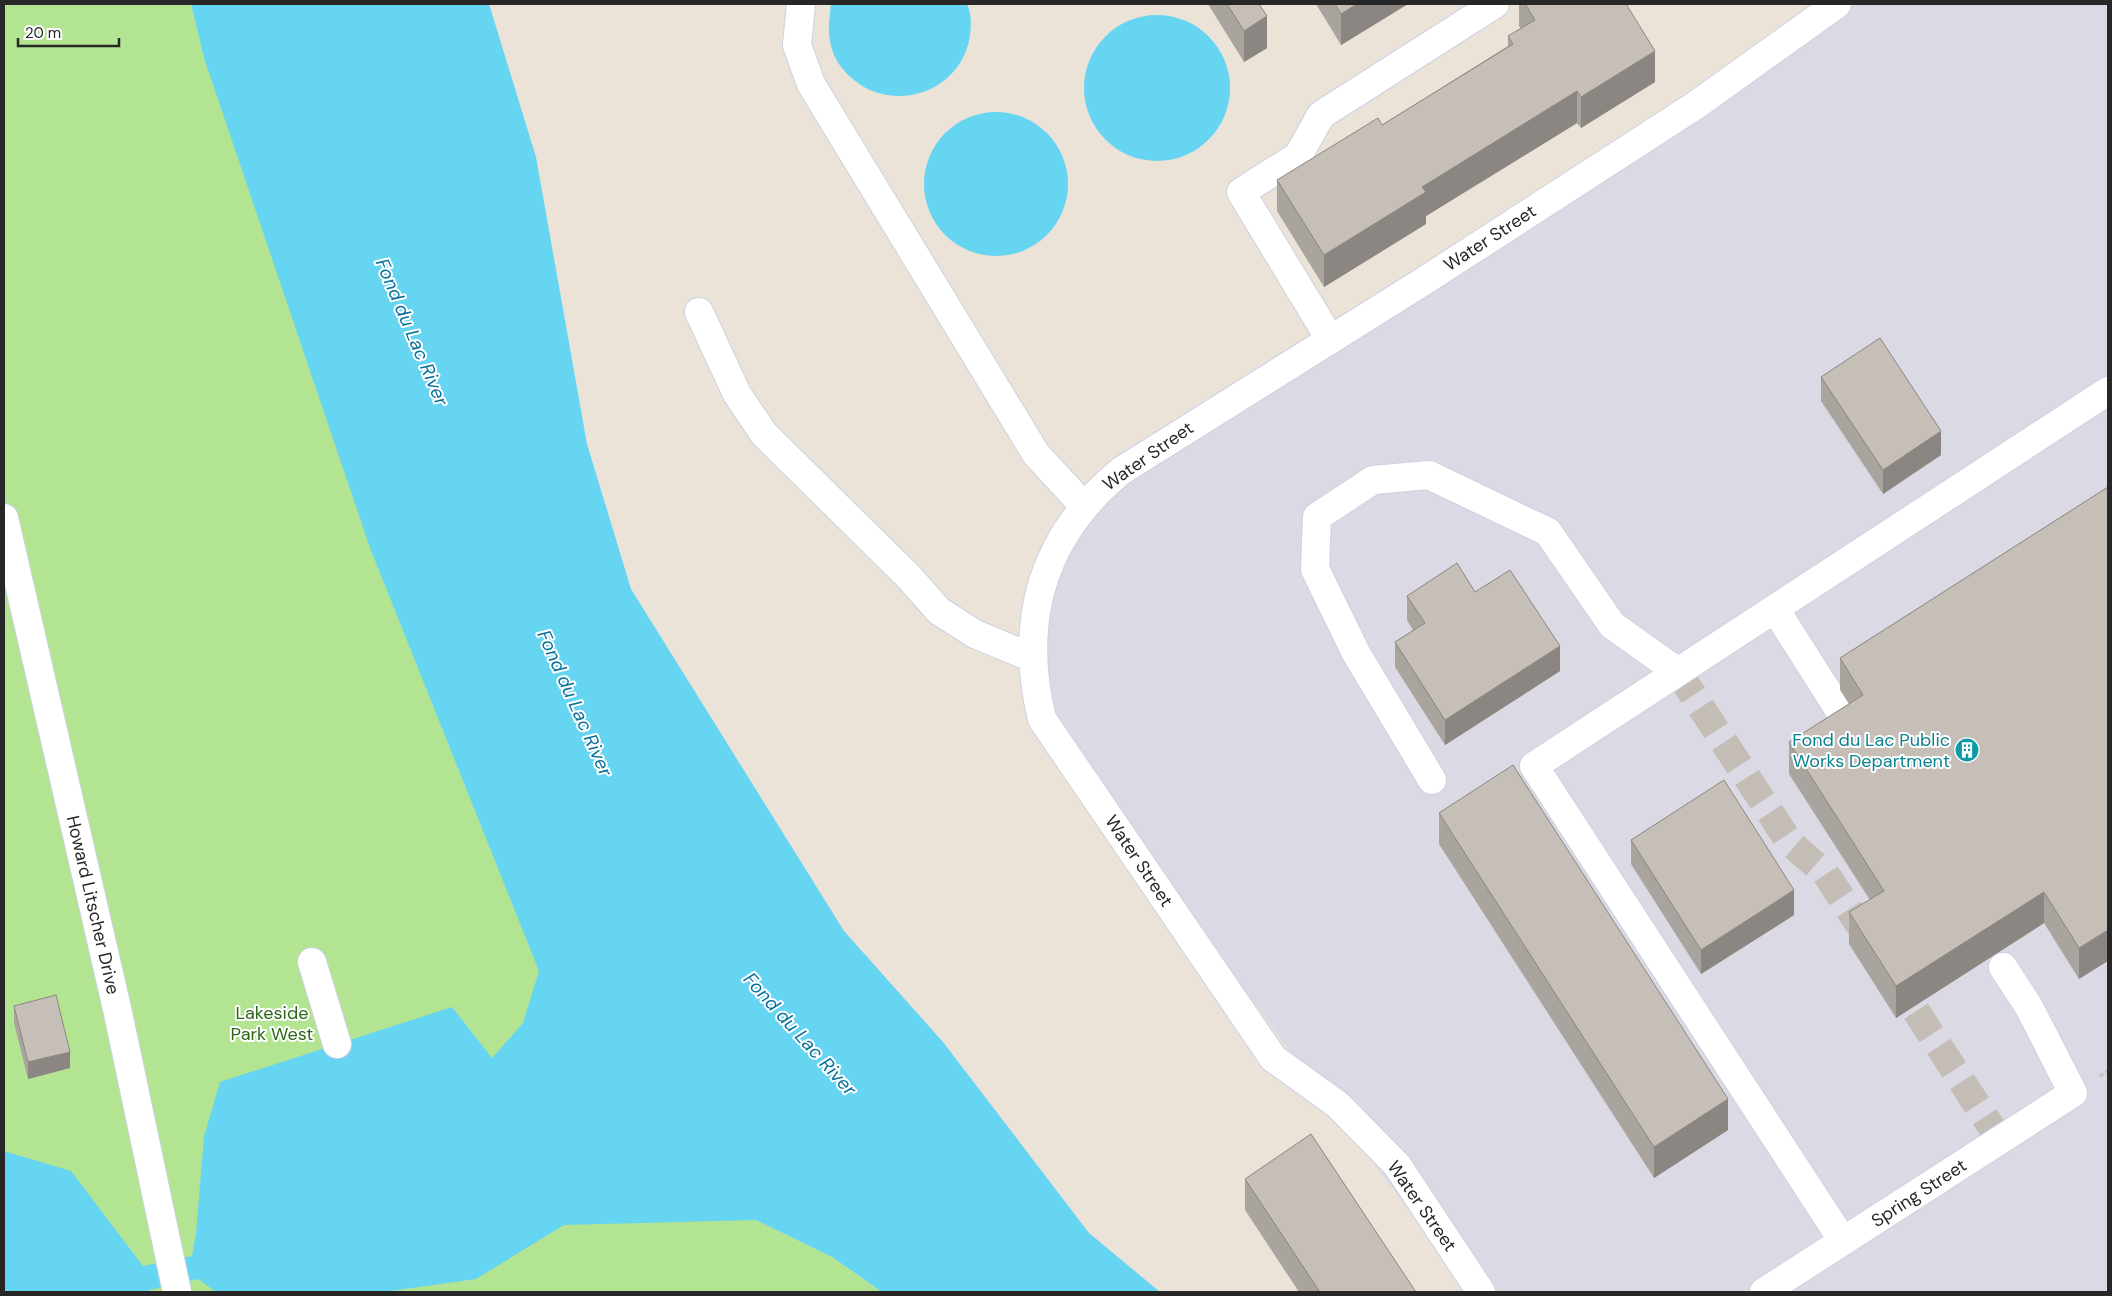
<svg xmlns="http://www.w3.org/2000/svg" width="2112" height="1296" font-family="'DM Sans',sans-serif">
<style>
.industrial{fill:#dbd9e3}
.green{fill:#b3e492}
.water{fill:#66d5f2}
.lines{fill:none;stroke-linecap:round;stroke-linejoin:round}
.minor-tunnel{stroke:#c4bdb5;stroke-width:28;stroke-dasharray:28 14;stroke-linecap:butt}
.minor-casing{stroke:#cdd2e2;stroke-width:30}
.path{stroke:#c3c3c3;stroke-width:3;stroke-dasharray:4 2.5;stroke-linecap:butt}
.minor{stroke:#fff;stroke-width:28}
.wall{fill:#aaa49e}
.shaded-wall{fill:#8b8681}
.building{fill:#c6bfb8;stroke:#8b8681}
.labels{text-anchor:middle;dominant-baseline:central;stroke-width:4;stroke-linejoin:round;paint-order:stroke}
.street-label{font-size:18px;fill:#272727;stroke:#fff}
.culture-label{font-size:18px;fill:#0d838f;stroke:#fff;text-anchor:end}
.park-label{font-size:18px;fill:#2c6616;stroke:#fff}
.water-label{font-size:19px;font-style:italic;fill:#08719b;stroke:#fff}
</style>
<rect width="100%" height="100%" fill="#ebe2d8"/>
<path class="industrial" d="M 1837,4 L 2108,4 L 2108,1292 L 1470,1292 L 1042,719 L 1032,650 L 1084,506 Z"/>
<path class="green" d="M 4,4 L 191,4 L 204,58 L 756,1220 L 832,1257 L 882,1292 L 4,1292 Z"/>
<path class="water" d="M 191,4 L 489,4 L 536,157 L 587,444 L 631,589 L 844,931 L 943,1042 L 1089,1233 L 1160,1292 L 882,1292 L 832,1257 L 756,1220 L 564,1225 L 476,1279 L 384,1292 L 216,1292 L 198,1279 L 150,1290 L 149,1292 L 4,1292 L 4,1151 L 71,1171 L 143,1266 L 192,1256 L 196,1233 L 204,1136 L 220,1082 L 452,1007 L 492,1058 L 523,1023 L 539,971 L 370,548 L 204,58 Z
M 831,4 L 967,4 C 973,17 971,32 968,45 C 954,94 893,112 854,80 C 844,72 835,61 832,49 C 827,34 829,20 831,4 Z
M1084 88a73 73 0 1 1 146 0a73 73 0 1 1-146 0Z
M924 184a72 72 0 1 1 144 0a72 72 0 1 1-144 0Z"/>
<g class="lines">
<path class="minor-tunnel" d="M 1678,672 L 1790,843 L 1826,874 L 1871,943
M 1893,976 L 2000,1140"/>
<defs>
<path id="minor" d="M 801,4 L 797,45 L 811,84 L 1036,454 L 1084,506
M 699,312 L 737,394 L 764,434 L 909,577 L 939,611 L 975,634 L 1033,658
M 1330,339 L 1241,192 L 1298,156 L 1321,115 L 1495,4
M 4,518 L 118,1013 L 177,1292
M 1775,609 L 1850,727
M 1432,780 L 1356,653 L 1315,569 L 1317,517 L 1373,480 L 1429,475 L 1548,532 L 1612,625 L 1678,672
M 312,962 L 337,1044
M 1843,1241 L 1534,766 L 2108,391
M 1481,1292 L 1397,1165 L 1338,1105 L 1273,1058 L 1042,719 C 1018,620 1042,536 1121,471 L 1424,281 L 1696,105 L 1837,4
M 1764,1292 L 2073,1093 L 2029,1007 L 2003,967"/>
</defs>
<use href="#minor" class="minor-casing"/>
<path class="path" d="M 2100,1076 L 2108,1071"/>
<use href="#minor" class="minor"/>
</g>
<path class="wall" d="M 1208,4 L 1262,4 L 1260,5 L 1267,48 L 1244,62 Z
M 1316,4 L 1408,4 L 1341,45 Z
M 1519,4 L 1626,4 L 1655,82 L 1581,128 L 1577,123 L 1426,216 L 1426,224 L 1324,287 L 1277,211 L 1277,180 L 1382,125 L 1508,46 L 1508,36 L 1521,29 L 1519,26 Z
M 1821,377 L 1941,455 L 1883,494 L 1821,401 Z
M 2108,487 L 2079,979 L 2044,923 L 1896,1018 L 1849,944 L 1849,912 L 1870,900 L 1789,774 L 1789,742 L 1849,704 L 1840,690 L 1840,658 Z
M 1475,592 L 1560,671 L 1445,745 L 1395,667 L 1395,642 L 1413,630 L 1407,620 L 1407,596 Z
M 1439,813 L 1728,1130 L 1654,1178 L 1439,844 Z
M 1631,840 L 1794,915 L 1701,974 L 1631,864 Z
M 14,1006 L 70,1068 L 28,1079 L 14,1023 Z
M 1245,1179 L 1416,1292 L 1299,1292 L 1245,1210 Z"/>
<path class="shaded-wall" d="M 1357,4 L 1408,4 L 1341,45 L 1341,14 Z
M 1267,16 L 1267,48 L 1244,62 L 1244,31 Z
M 1655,51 L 1655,82 L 1581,128 L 1581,97 Z
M 1577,91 L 1577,123 L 1426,216 L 1426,224 L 1324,287 L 1324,255 L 1422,187 Z
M 1941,431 L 1941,455 L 1883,494 L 1883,470 Z
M 1560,646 L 1560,671 L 1445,745 L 1445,720 Z
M 1794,890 L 1794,915 L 1701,974 L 1701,950 Z
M 2044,892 L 2044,923 L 1896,1018 L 1896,986 Z
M 2108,930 L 2108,961 L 2079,979 L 2079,948 Z
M 70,1052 L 70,1068 L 28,1079 L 28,1062 Z
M 1728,1099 L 1728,1130 L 1654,1178 L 1654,1147 Z"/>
<path class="building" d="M 1227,4 L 1259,4 L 1267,16 L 1244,31 Z
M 1335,4 L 1357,4 L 1341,14 Z
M 1525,4 L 1626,4 L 1655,51 L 1581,97 L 1577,91 L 1422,187 L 1426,192 L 1324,255 L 1277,180 L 1378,118 L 1382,125 L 1513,44 L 1508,36 L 1535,20 Z
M 1880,338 L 1941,431 L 1883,470 L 1821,377 Z
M 2108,487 L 2108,930 L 2079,948 L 2044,892 L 1896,986 L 1849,912 L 1884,891 L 1789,742 L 1863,695 L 1840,658 Z
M 1457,563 L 1475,592 L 1510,570 L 1560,646 L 1445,720 L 1395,642 L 1425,623 L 1407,596 Z
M 1513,765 L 1728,1099 L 1654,1147 L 1439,813 Z
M 1724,780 L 1794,890 L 1701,950 L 1631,840 Z
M 56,995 L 70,1052 L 28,1062 L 14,1006 Z
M 1311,1134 L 1416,1292 L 1320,1292 L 1245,1179 Z"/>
<defs>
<symbol id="building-disc" viewBox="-11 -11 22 22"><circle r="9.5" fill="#0f9aa8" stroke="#fff"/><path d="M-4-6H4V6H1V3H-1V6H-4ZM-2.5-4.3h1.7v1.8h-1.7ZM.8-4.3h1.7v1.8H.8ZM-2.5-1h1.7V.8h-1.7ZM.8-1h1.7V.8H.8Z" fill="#fff"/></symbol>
</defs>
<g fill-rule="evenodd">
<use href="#building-disc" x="1953" y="736" width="28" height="28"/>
</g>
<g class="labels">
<g class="street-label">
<text transform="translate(1490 238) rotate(-33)">Water Street</text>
<text transform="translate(1148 456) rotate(-35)">Water Street</text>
<text transform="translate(1139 861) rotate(56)">Water Street</text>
<text transform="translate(93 905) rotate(77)">Howard Litscher Drive</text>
<text transform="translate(1919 1193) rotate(-33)">Spring Street</text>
<text transform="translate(1422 1206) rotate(55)">Water Street</text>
</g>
<g class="culture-label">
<text x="1950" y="740">Fond du Lac Public<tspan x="1950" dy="21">Works Department</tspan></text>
</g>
<g class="park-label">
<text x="272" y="1013">Lakeside<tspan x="272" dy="21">Park West</tspan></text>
</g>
<g class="water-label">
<text transform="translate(412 332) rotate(67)">Fond du Lac River</text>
<text transform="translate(575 703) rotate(66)">Fond du Lac River</text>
<text transform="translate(800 1034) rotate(48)">Fond du Lac River</text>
</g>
</g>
<rect width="2112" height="1296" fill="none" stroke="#272727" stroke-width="10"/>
<path d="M18 38v8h101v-8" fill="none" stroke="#272727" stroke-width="2.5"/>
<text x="25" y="38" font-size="15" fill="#272727" stroke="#ffffff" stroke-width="4" paint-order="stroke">20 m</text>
</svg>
